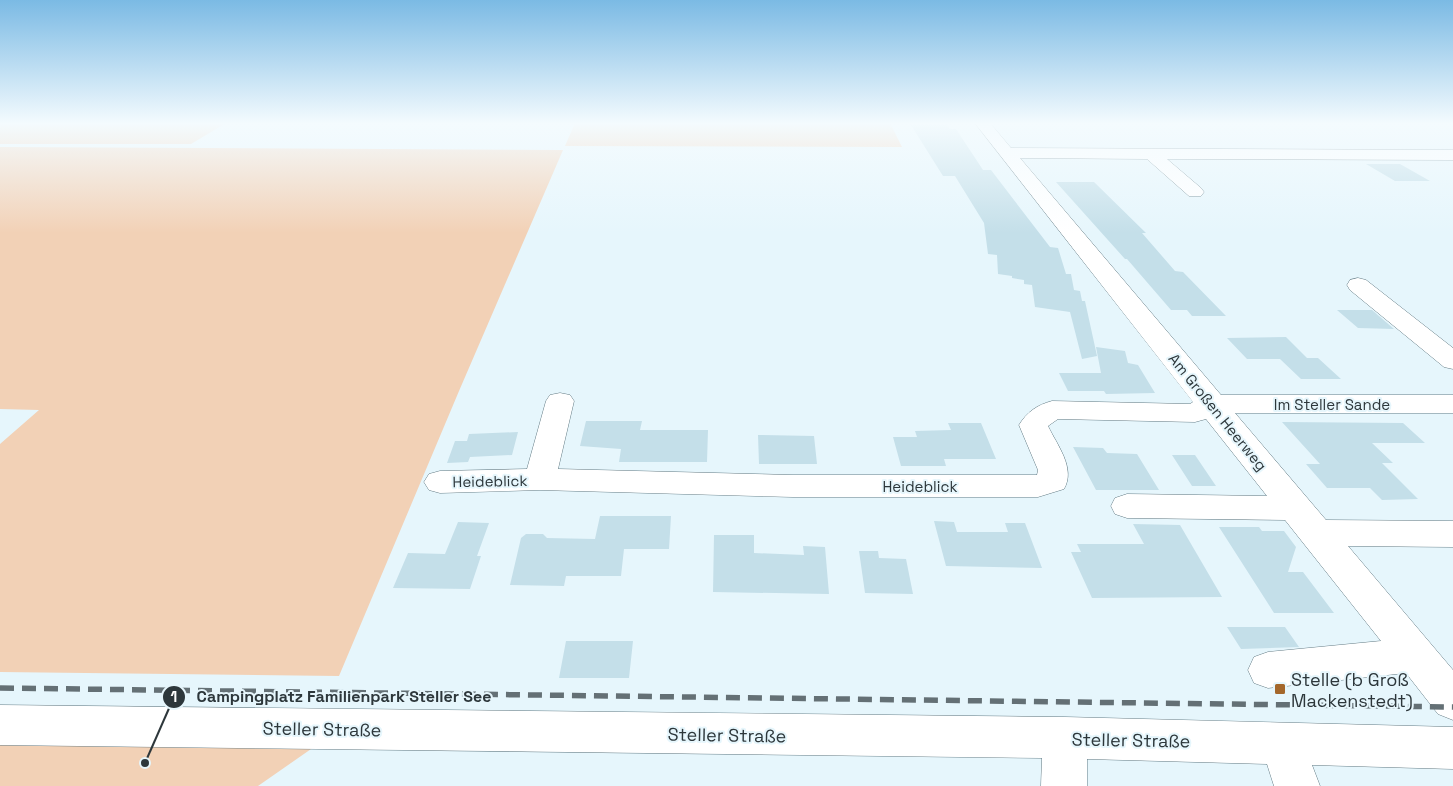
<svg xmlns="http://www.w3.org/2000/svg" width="1453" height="786" font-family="'Space Grotesk',sans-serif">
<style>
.green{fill:#f2d1b6}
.building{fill:#c4dfe9}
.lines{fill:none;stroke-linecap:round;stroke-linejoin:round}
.minor-casing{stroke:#637b84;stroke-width:1}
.minor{fill:#fff;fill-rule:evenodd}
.rail{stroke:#647075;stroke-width:5.5;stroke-dasharray:14 8;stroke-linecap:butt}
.poi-dot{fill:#a4672b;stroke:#e6f6fc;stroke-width:2}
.labels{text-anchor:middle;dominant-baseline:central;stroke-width:4;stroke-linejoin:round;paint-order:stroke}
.street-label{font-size:15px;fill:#2d373b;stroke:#e6f6fc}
.near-poi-label{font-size:18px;fill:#2d373b;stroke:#e6f6fc;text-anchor:start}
.near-street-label{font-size:18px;fill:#2d373b;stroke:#e6f6fc}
.leader{fill:none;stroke:#2d373b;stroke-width:2}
.callout-dot{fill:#2d373b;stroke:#e6f6fc;stroke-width:2}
.mark-label{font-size:15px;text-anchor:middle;font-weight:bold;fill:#fff}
.callout-label{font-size:16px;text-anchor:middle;font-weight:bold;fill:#2d373b;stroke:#e6f6fc;stroke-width:4;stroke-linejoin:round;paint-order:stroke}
</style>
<rect width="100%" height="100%" fill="#e6f6fc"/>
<path class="green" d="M 0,123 L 226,123 L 191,144 L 0,144 Z
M 575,123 L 890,123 L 902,147 L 565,146 Z
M 0,147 L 563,150 L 459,391 L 339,676 L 0,672 L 0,444 L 39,410 L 0,409 Z
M 0,738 L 324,740 L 258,786 L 0,786 Z"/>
<path class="building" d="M 911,125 L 947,125 L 950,129 L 956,129 L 983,170 L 991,170 L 1050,247 L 1058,248 L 1066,274 L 1071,274 L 1074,290 L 1080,291 L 1082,301 L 1085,301 L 1097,356 L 1082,359 L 1070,312 L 1035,307 L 1032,285 L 1024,284 L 1024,280 L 1012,278 L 1012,276 L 998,274 L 997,255 L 988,254 L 984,223 L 955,176 L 943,176 Z
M 1366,164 L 1400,164 L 1430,181 L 1395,181 Z
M 1056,182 L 1094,182 L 1146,233 L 1142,233 L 1175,271 L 1183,272 L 1226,316 L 1192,316 L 1187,310 L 1171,310 L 1127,259 L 1125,259 Z
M 1337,310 L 1372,310 L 1394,329 L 1358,328 Z
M 1286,337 L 1307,358 L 1318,358 L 1341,379 L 1301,379 L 1280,359 L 1247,359 L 1227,338 Z
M 1096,347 L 1125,351 L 1128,363 L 1138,365 L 1155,393 L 1106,394 L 1104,391 L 1068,391 L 1059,373 L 1101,373 Z
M 586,421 L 642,421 L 640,430 L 708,430 L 707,462 L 619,462 L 621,449 L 580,446 Z
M 1282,422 L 1403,423 L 1425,443 L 1372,443 L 1393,463 L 1382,463 L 1418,499 L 1382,500 L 1370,488 L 1327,488 L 1306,464 L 1320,464 Z
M 948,423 L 981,423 L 996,459 L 944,459 L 946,466 L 901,466 L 893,437 L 917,437 L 915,431 L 951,430 Z
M 518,432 L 512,455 L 470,457 L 468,462 L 447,463 L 455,441 L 467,441 L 469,434 Z
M 758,435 L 814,436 L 817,464 L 759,464 Z
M 1073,447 L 1103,448 L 1107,453 L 1137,454 L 1159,490 L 1096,490 Z
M 1172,455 L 1195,455 L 1216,486 L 1192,486 Z
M 600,516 L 671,516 L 669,549 L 624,549 L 621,576 L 566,576 L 564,586 L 510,585 L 521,538 L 526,534 L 543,534 L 547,538 L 595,539 Z
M 934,521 L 954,522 L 957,532 L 1008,532 L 1005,523 L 1025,523 L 1042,568 L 946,566 Z
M 458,522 L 489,523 L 477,556 L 481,556 L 470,589 L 393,588 L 408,553 L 445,554 Z
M 1133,524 L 1180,525 L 1222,597 L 1092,598 L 1071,552 L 1081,552 L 1077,544 L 1144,544 Z
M 1219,527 L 1259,527 L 1262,531 L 1284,531 L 1296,547 L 1288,572 L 1303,572 L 1334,613 L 1274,613 Z
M 714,535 L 754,535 L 754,553 L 804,555 L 803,546 L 825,547 L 829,594 L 713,592 Z
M 859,551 L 878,551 L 879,558 L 906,559 L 913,594 L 865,593 Z
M 1227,627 L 1285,627 L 1299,647 L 1241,649 Z
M 566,641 L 633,641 L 629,678 L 559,678 Z"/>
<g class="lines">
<defs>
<path id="minor" d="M 975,123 L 990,123 L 1011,148 L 1453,150 L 1453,160 L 1167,159 L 1201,188 L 1204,192 L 1201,196 L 1189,196 L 1147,159 L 1020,158 L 1221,395 L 1453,395 L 1453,413 L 1235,413 L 1326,520 L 1453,521 L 1453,547 L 1348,546 L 1453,670 L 1453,720 L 1438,714 L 1406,673 L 1268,688 L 1254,683 L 1248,670 L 1254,657 L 1268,652 L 1381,641 L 1285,520 L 1127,518 L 1115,514 L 1111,506 L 1115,498 L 1127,494 L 1267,496 L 1206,419 L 1195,422 L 1058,419 L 1048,426 C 1057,445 1076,468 1064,489 L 1038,497 L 793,497 L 540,490 L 440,493 L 429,490 L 424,482 L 429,474 L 440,471 L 527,469 L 546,401 L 550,395 L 560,393 L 570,395 L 574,401 L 558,469 L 793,475 L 1037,475 L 1038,470 L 1019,425 C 1027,412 1037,405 1052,401 L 1190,404 L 1193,402 Z
M 1358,278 L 1366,280 L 1453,348 L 1453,369 L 1444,367 L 1350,290 L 1347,285 L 1350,280 Z
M 0,705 L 1065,717 L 1453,727 L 1453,769 L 1312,765 L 1320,786 L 1274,786 L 1267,764 L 1087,759 L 1087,786 L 1041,786 L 1042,758 L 0,745 Z"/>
</defs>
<use href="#minor" class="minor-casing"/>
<use href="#minor" class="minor"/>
<path class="rail" d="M 0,688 L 1453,707"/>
</g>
<linearGradient id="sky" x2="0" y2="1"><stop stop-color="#7bbae4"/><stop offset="0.53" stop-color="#f4fbfe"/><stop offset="1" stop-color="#f4fbfe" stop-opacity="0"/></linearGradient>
<rect width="1453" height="233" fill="url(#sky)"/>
<rect class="poi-dot" x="1274" y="683" width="12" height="12" rx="2.5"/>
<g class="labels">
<g class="street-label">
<text x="1332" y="404">Im Steller Sande</text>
<text transform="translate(1218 412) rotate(51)">Am Großen Heerweg</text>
<text transform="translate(490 481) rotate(-1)">Heideblick</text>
<text x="920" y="486">Heideblick</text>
</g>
<g class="near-poi-label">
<text x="1291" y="679">Stelle (b Groß<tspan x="1291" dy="21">Mackenstedt)</tspan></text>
</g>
<g class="near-street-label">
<text transform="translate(322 729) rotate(1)">Steller Straße</text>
<text transform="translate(727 735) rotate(1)">Steller Straße</text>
<text transform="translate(1131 740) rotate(1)">Steller Straße</text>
</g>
</g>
<path class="leader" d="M145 763L174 697"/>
<g class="callout-dot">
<circle cx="145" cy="763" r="5"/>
<circle cx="174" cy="697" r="12"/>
</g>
<g class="mark-label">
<text x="174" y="702">1</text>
</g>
<g class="callout-label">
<text x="344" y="702">Campingplatz Familienpark Steller See</text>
</g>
</svg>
